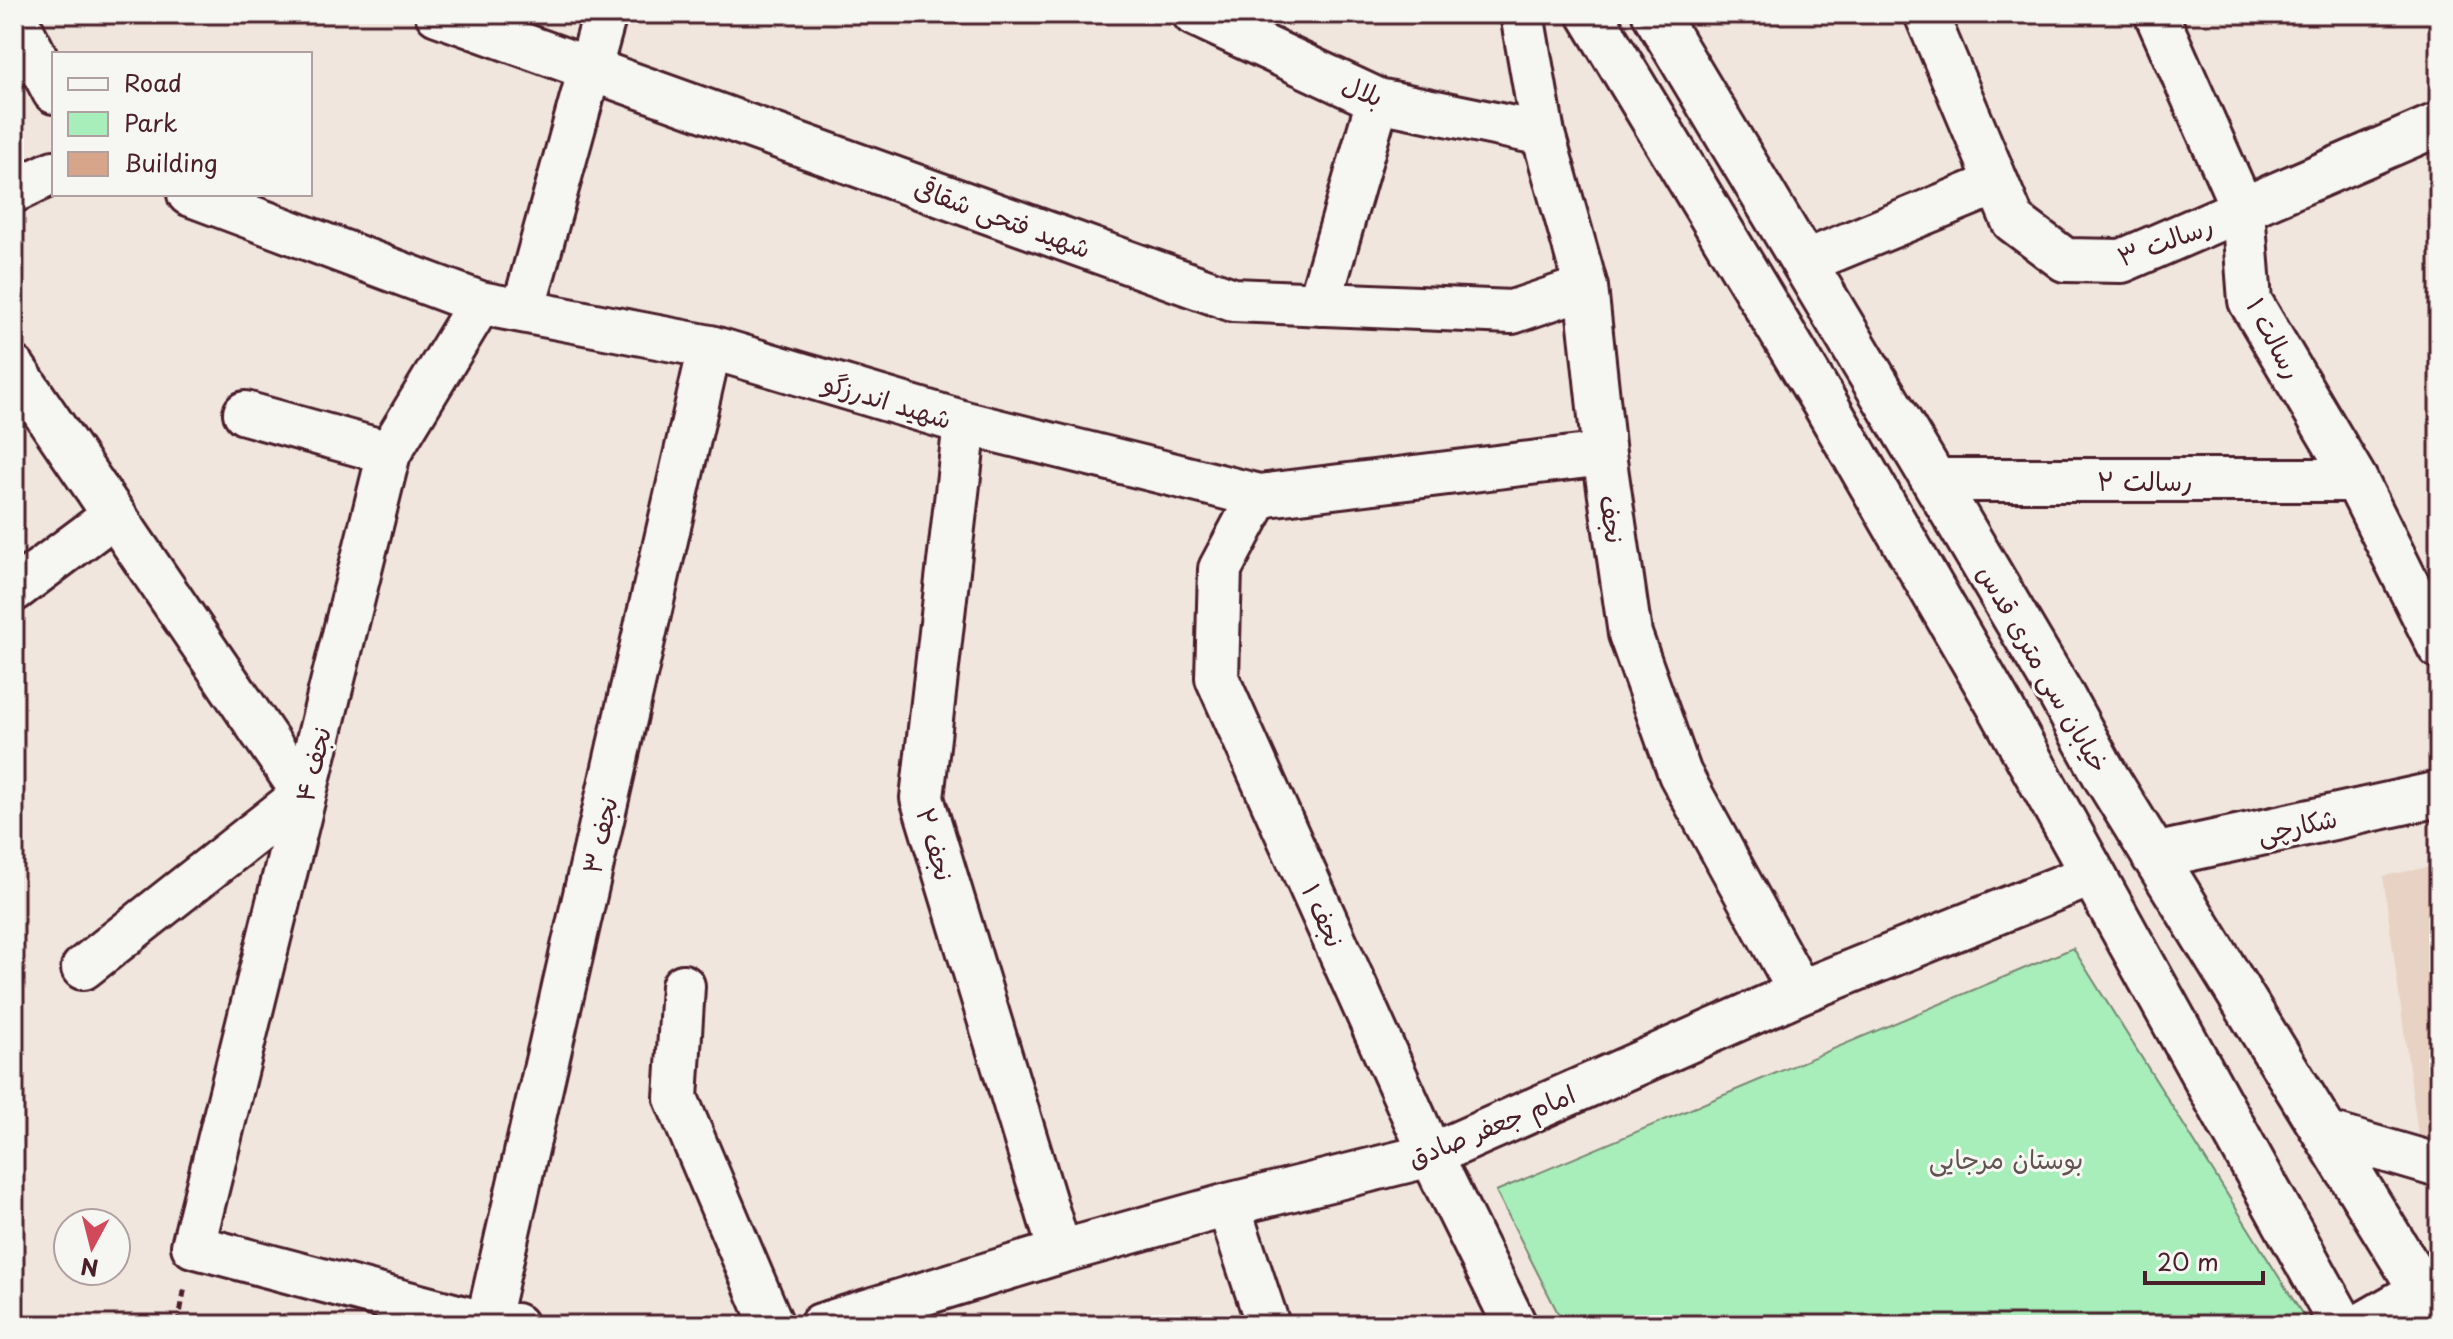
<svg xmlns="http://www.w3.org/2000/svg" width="2453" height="1339" font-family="'Playpen Sans','Playpen Sans Arabic',sans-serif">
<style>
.built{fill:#e8d2c4}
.green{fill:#a7eeba;stroke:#788672;stroke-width:2}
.building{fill:#d7a58a;stroke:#4a1f2b;stroke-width:2;filter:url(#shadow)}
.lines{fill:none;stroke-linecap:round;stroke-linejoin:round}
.street-casing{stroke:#4a1f2b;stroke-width:48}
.secondary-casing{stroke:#4a1f2b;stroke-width:50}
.path{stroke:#4a1f2b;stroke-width:5;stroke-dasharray:8 6;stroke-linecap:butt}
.street{stroke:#f6f6f2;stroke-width:42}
.secondary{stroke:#f6f6f2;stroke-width:44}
.labels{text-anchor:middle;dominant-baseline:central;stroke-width:6;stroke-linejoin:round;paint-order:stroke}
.street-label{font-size:26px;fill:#4a1f2b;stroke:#f6f6f2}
.park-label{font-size:26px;fill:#61534f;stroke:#f6f6f2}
</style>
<defs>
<filter id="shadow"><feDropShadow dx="5" dy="9" stdDeviation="2" flood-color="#0004"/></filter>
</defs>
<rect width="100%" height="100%" fill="#f0e6dd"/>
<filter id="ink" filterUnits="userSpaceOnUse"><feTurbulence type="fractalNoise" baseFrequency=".0125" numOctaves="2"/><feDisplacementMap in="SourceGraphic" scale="16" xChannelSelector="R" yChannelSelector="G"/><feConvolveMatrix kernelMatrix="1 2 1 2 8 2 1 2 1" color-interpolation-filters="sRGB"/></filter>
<g filter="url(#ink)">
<path class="built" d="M 2439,865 L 2439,1141 L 2418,1135 L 2383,876 Z"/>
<path class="green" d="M 2073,948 L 2309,1325 L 1564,1325 L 1496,1191 Z"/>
<path class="building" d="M 2439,1029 L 2439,1056 L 2432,1054 Z"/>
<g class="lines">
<defs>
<path id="street" d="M 437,14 L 1233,300 L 1512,312 L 1586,287
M 1194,14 L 1378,100 L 1543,134
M 1522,14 L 1543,134 L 1586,287 L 1604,454 L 1630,634 L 1680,774 L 1800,992
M 1926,14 L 2013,221 L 2065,260 L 2122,261 L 2439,124
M 2156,14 L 2243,210 L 2250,301 L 2356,480 L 2439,647
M 14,15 L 54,92
M 14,191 L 54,172
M 189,194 L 480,303 L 710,347 L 965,423 L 1259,496 L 1604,454
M 1805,262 L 1997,183
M 480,303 L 389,453 L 193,1246 L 487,1324 L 516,1325
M 1319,304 L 1378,100
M 523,311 L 605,14
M 14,368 L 304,794 L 83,968
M 245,413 L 389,453
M 965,423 L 922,798 L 1060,1252
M 1934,480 L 2356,480
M 1259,496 L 1220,569 L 1217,678 L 1431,1155 L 1515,1325
M 14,590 L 113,516
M 683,986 L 676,1098 L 772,1325
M 2326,1133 L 2439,1166
M 1228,1205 L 1268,1325
M 487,1324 L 710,347
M 821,1325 L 1060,1252 L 1228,1205 L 1431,1155 L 1800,992 L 2093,874"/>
<path id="secondary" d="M 1590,14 L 1824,402 L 2002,710 L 2342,1325
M 1655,14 L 1934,480 L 2061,695 L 2106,777 L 2439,1318
M 2154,856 L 2439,794
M 2363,1325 L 2422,1291"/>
</defs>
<use href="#street" class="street-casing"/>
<use href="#secondary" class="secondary-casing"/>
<path class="path" d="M 178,1325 L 185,1286"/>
<use href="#street" class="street"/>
<use href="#secondary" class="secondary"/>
</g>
</g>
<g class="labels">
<g class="street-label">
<text transform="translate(1363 90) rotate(22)">بلال</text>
<text transform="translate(1003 217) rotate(20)">شهید فتحی شقاقی</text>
<text transform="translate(2165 240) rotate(-20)">رسالت ۳</text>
<text transform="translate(2275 338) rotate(62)">رسالت ۱</text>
<text transform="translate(888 400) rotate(17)">شهید اندرزگو</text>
<text x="2145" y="480">رسالت ۲</text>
<text transform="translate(1613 519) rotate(82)">نجف</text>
<text transform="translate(2044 668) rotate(60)">خیابان سی متری قدس</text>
<text transform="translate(312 764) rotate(-76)">نجف ۴</text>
<text transform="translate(2297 825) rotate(-12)">شکارچی</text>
<text transform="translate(599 835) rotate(-77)">نجف ۳</text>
<text transform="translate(936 844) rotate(74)">نجف ۲</text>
<text transform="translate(1324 915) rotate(66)">نجف ۱</text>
<text transform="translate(1491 1125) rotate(-22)">امام جعفر صادق</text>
</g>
<g class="park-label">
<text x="2006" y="1158">بوستان مرجایی</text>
</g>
</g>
<rect width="2453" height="1339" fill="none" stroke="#f6f6f2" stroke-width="48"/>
<rect x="24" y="24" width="2405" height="1291" fill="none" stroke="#4a1f2b" stroke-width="3" filter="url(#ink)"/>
<rect x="52" y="52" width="260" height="144" fill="#f6f6f2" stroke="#b1a0a2" stroke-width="2"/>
<rect x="68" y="78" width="40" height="12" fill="#f6f6f2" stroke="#b1a0a2" stroke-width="2"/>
<text x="124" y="92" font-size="24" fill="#4a1f2b">Road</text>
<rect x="68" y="112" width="40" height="24" fill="#a7eeba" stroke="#b1a0a2" stroke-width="2"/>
<text x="124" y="132" font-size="24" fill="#4a1f2b">Park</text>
<rect x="68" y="152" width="40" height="24" fill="#d7a58a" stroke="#b1a0a2" stroke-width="2"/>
<text x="124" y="172" font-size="24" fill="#4a1f2b">Building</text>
<g transform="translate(92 1247) rotate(187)"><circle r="38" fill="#f6f6f2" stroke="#b1a0a2" stroke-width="2"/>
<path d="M0-6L14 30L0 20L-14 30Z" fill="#d1495b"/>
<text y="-12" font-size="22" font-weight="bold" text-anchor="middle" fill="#4a1f2b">N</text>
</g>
<path d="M2145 1271v12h118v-12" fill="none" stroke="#4a1f2b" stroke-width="4"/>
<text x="2157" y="1271" font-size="24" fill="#4a1f2b" stroke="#f6f6f2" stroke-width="6" paint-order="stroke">20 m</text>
</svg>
